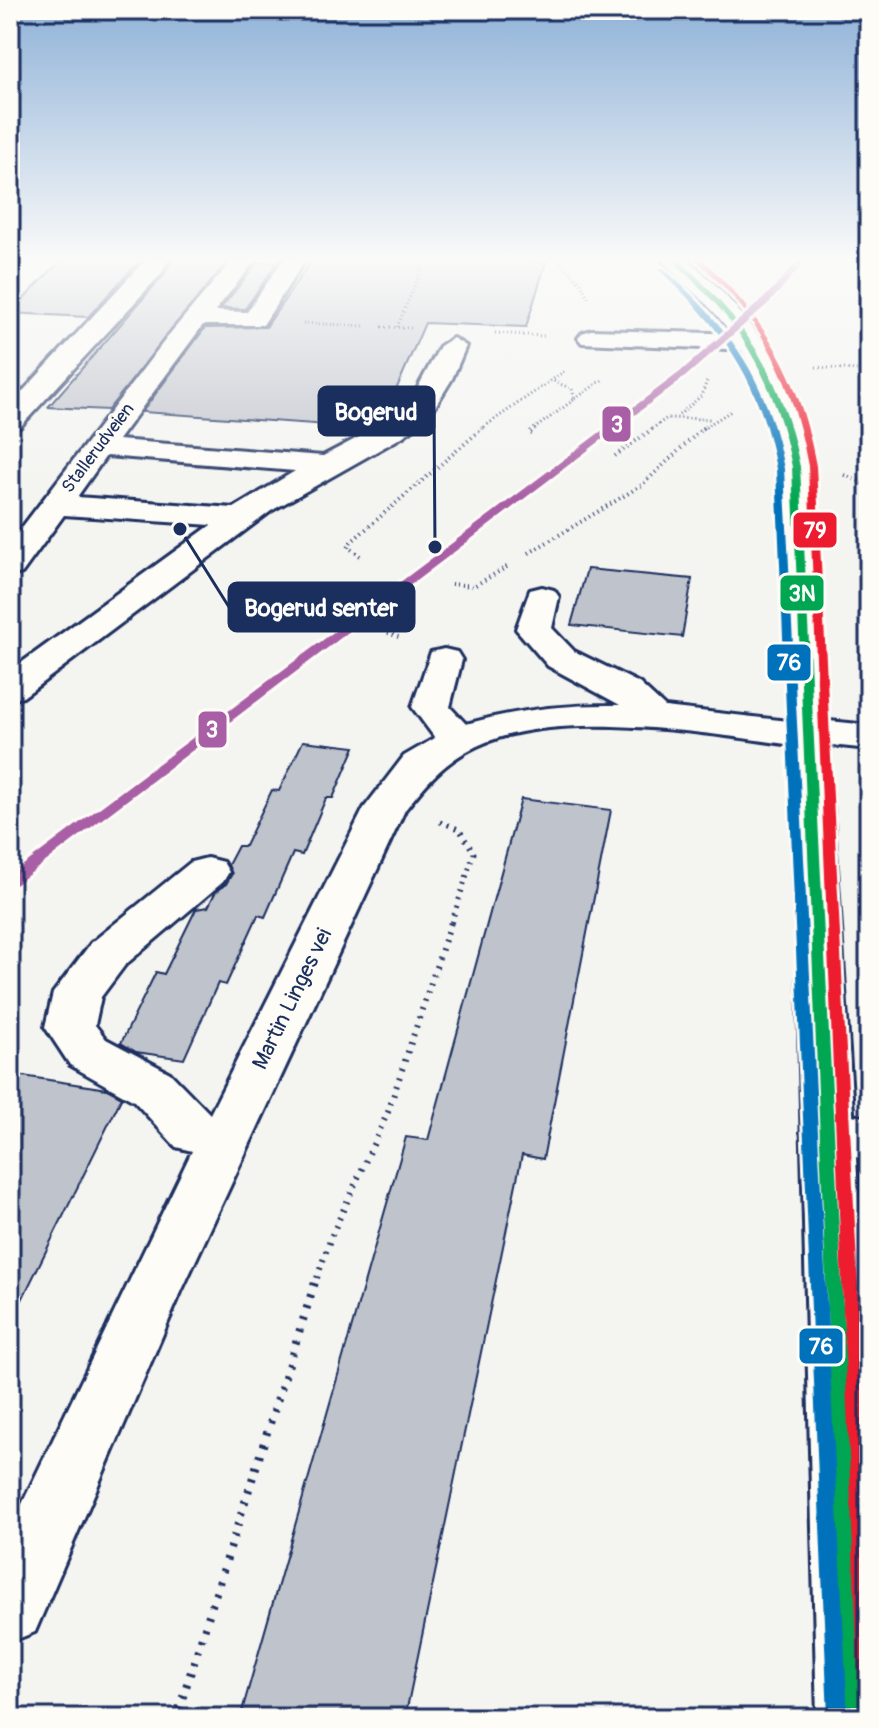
<svg xmlns="http://www.w3.org/2000/svg" width="879" height="1728" font-family="Pangolin,sans-serif">
<style>
.building{fill:#bfc3cc;stroke:#1b2f5e;stroke-width:2}
.lines{fill:none;stroke-linecap:round;stroke-linejoin:round}
.minor-casing{stroke:#1b2f5e;stroke-width:6}
.major-casing{stroke:#1b2f5e;stroke-width:6}
.path-far4{stroke:#1b2f5e;stroke-width:3;stroke-dasharray:1 3;stroke-linecap:butt}
.path-far3{stroke:#1b2f5e;stroke-width:4;stroke-dasharray:1 4;stroke-linecap:butt}
.path-far2{stroke:#1b2f5e;stroke-width:5;stroke-dasharray:2 6;stroke-linecap:butt}
.path-far1{stroke:#1b2f5e;stroke-width:6;stroke-dasharray:2 7;stroke-linecap:butt}
.path{stroke:#1b2f5e;stroke-width:8;stroke-dasharray:3 9;stroke-linecap:butt}
.minor{fill:#fdfcf7;fill-rule:evenodd}
.major{fill:#fdfcf7;fill-rule:evenodd}
.bus-1-casing{stroke:#fdfcf7;stroke-width:6}
.bus-2-casing{stroke:#fdfcf7;stroke-width:6}
.bus-3-casing{stroke:#fdfcf7;stroke-width:6}
.bus-1{fill:#00a651;fill-rule:evenodd}
.bus-2{fill:#0072bc;fill-rule:evenodd}
.bus-3{fill:#ed1b2f;fill-rule:evenodd}
.metro-1-casing{stroke:#fdfcf7;stroke-width:6}
.metro-1{fill:#a85fa5;fill-rule:evenodd}
.labels{text-anchor:middle;dominant-baseline:central;stroke-width:7;stroke-linejoin:round;paint-order:stroke}
.far-street-label{font-size:18px;fill:#1b2f5e;stroke:#fdfcf7}
.street-label{font-size:22px;fill:#1b2f5e;stroke:#fdfcf7}
.leader{fill:none;stroke:#1b2f5e;stroke-width:3}
.callout-dot{fill:#1b2f5e;stroke:#fdfcf7;stroke-width:3}
.callout{fill:#1b2f5e;stroke:#1b2f5e;stroke-width:3}
.callout-label{font-size:24px;text-anchor:middle;font-weight:bold;fill:#fff}
.line-badge{stroke:#fdfcf7;stroke-width:3}
.badge-label{font-size:22px;text-anchor:middle;font-weight:bold;fill:#fff}
</style>
<rect width="100%" height="100%" fill="#f4f4f1"/>
<filter id="ink" filterUnits="userSpaceOnUse"><feTurbulence type="fractalNoise" baseFrequency=".0125" numOctaves="2"/><feDisplacementMap in="SourceGraphic" scale="16" xChannelSelector="R" yChannelSelector="G"/><feConvolveMatrix kernelMatrix="1 2 1 2 8 2 1 2 1" color-interpolation-filters="sRGB"/></filter>
<g filter="url(#ink)">
<path class="building" d="M 64,257 L 143,257 L 88,317 L 10,313 Z
M 314,257 L 534,257 L 533,262 L 546,262 L 526,327 L 425,323 L 389,406 L 369,405 L 358,427 L 142,412 L 205,328 L 266,327 Z
M 173,258 L 228,261 L 108,410 L 48,407 L 163,276 Z
M 258,262 L 277,263 L 245,309 L 221,308 Z
M 587,569 L 692,579 L 682,637 L 571,625 Z
M 303,741 L 355,747 L 333,798 L 326,798 L 302,855 L 293,853 L 265,917 L 258,915 L 226,985 L 218,983 L 184,1059 L 136,1052 L 121,1043 L 156,972 L 164,974 L 196,909 L 208,907 L 215,893 L 226,884 L 232,874 L 228,865 L 238,846 L 245,846 L 272,790 L 279,791 Z
M 521,799 L 611,810 L 543,1159 L 522,1155 L 405,1718 L 240,1718 L 406,1137 L 428,1140 Z
M 10,1074 L 107,1089 L 122,1097 L 10,1324 Z"/>
<g class="lines">
<defs>
<path id="minor" d="M 148,257 L 170,257 L 161,274 L 20,427 L 10,429 L 10,405 Z
M 235,257 L 258,257 L 215,311 L 247,312 L 285,257 L 307,257 L 263,325 L 203,325 L 118,440 L 323,456 L 382,425 L 408,406 L 440,346 L 453,338 L 466,346 L 452,379 L 428,418 L 402,437 L 271,511 L 23,697 L 10,700 L 10,671 L 211,525 L 64,515 L 22,573 L 10,576 L 10,543 L 172,331 ZM 106,456 L 295,471 L 234,508 L 77,497 Z
M 591,330 L 751,334 L 764,342 L 751,350 L 582,343 L 578,338 L 582,333 Z
M 542,587 L 554,590 L 559,597 L 552,628 L 574,651 L 639,683 L 665,707 L 798,722 L 809,719 L 869,725 L 869,749 L 821,744 L 809,747 C 717,736 562,706 477,746 C 445,761 426,783 405,810 L 181,1292 L 35,1632 L 10,1642 L 10,1529 L 192,1151 L 176,1147 L 134,1101 L 70,1065 L 45,1027 L 53,993 L 91,943 L 191,862 L 207,858 L 223,862 L 229,872 L 223,882 L 125,965 L 101,997 L 95,1025 L 106,1039 L 170,1073 L 210,1114 L 364,808 L 404,756 L 435,738 L 412,707 L 431,652 L 444,649 L 457,652 L 462,660 L 450,707 L 466,724 C 518,709 567,704 620,705 L 548,666 L 516,629 L 530,590 Z
M 828,1111 L 869,1118 L 869,1160 L 809,1147 L 801,1132 L 809,1117 Z"/>
<path id="major" d="M 660,257 L 685,257 C 751,313 798,381 811,467 L 869,1358 L 869,1718 L 817,1718 L 786,537 C 781,456 773,384 720,319 C 702,297 677,280 660,257 Z"/>
</defs>
<use href="#minor" class="minor-casing"/>
<use href="#major" class="major-casing"/>
<path class="path-far4" d="M 555,257 L 581,283 L 589,299
M 303,323 L 364,326
M 382,327 L 413,328
M 397,327 L 427,257
M 495,333 L 545,336
M 816,367 L 869,371
M 575,399 L 602,380
M 679,415 L 701,396 L 707,381
M 481,429 L 566,370
M 534,429 L 575,399 L 572,389 L 551,380
M 652,429 L 667,418 L 711,419
M 702,429 L 731,411"/>
<path class="path-far3" d="M 532,434 L 529,433 L 537,427
M 615,456 L 655,427
M 844,475 L 869,485
M 529,553 L 642,485 L 704,427
M 360,556 L 348,547 L 351,542 L 484,427
M 451,584 L 474,586 L 507,567
M 388,633 L 401,638"/>
<path class="path-far2" d="M 440,822 L 459,829 L 474,853 L 451,924"/>
<path class="path-far1" d="M 317,1278 L 331,1237 L 388,1112 L 451,922"/>
<path class="path" d="M 10,1714 L 25,1718
M 171,1718 L 179,1709 L 317,1276"/>
<use href="#minor" class="minor"/>
<use href="#major" class="major"/>
<defs>
<path id="bus-1" d="M 669,257 L 676,257 C 745,321 782,374 800,467 L 864,1718 L 844,1718 L 792,467 C 780,404 756,349 713,301 C 699,286 684,272 669,257 Z"/>
<path id="bus-2" d="M 659,268 L 663,268 C 731,329 767,378 784,469 L 848,1718 L 828,1718 L 776,469 C 760,380 724,330 659,270 Z"/>
<path id="bus-3" d="M 693,257 L 700,257 C 766,319 800,377 816,466 L 869,1499 L 869,1705 L 862,1702 L 859,1695 L 808,466 C 797,405 777,350 737,302 C 724,286 708,272 693,257 Z"/>
</defs>
<use href="#bus-1" class="bus-1-casing"/>
<use href="#bus-2" class="bus-2-casing"/>
<use href="#bus-3" class="bus-3-casing"/>
<use href="#bus-1" class="bus-1"/>
<use href="#bus-2" class="bus-2"/>
<use href="#bus-3" class="bus-3"/>
<defs>
<path id="metro-1" d="M 802,257 L 809,257 L 770,302 L 686,376 L 15,885 L 10,887 L 10,875 L 680,372 L 764,298 Z"/>
</defs>
<use href="#metro-1" class="metro-1-casing"/>
<use href="#metro-1" class="metro-1"/>
</g>
</g>
<linearGradient id="sky" x2="0" y2="1"><stop stop-color="#8fb2d8"/><stop offset="0.52" stop-color="#fafaf9"/><stop offset="1" stop-color="#fafaf9" stop-opacity="0"/></linearGradient>
<rect width="879" height="499" fill="url(#sky)"/>
<g class="labels">
<g class="far-street-label">
<text transform="translate(98 448) rotate(-53)">Stallerudveien</text>
</g>
<g class="street-label">
<text transform="translate(292 999) rotate(-64)">Martin Linges vei</text>
</g>
</g>
<path class="leader" d="M435 547L434 411M180 529L229 607"/>
<g class="callout-dot">
<circle cx="435" cy="547" r="8"/>
<circle cx="180" cy="529" r="8"/>
</g>
<g class="callout">
<rect x="319" y="387" width="115" height="48" rx="8"/>
<rect x="229" y="583" width="185" height="48" rx="8"/>
</g>
<g class="callout-label">
<text x="376" y="420">Bogerud</text>
<text x="321" y="616">Bogerud senter</text>
</g>
<g class="line-badge">
<rect x="601" y="405" width="31" height="38" rx="8" fill="#a85fa5"/>
<rect x="792" y="511" width="46" height="38" rx="8" fill="#ed1b2f"/>
<rect x="779" y="574" width="46" height="38" rx="8" fill="#00a651"/>
<rect x="766" y="643" width="46" height="39" rx="8" fill="#0072bc"/>
<rect x="197" y="710" width="31" height="39" rx="8" fill="#a85fa5"/>
<rect x="798" y="1327" width="46" height="38" rx="8" fill="#0072bc"/>
</g>
<g class="badge-label">
<text x="617" y="432">3</text>
<text x="815" y="538">79</text>
<text x="802" y="601">3N</text>
<text x="789" y="670">76</text>
<text x="212" y="737">3</text>
<text x="821" y="1354">76</text>
</g>
<rect width="879" height="1728" fill="none" stroke="#fdfcf7" stroke-width="40"/>
<rect x="20" y="20" width="839" height="1688" fill="none" stroke="#1b2f5e" stroke-width="3" filter="url(#ink)"/>
</svg>
